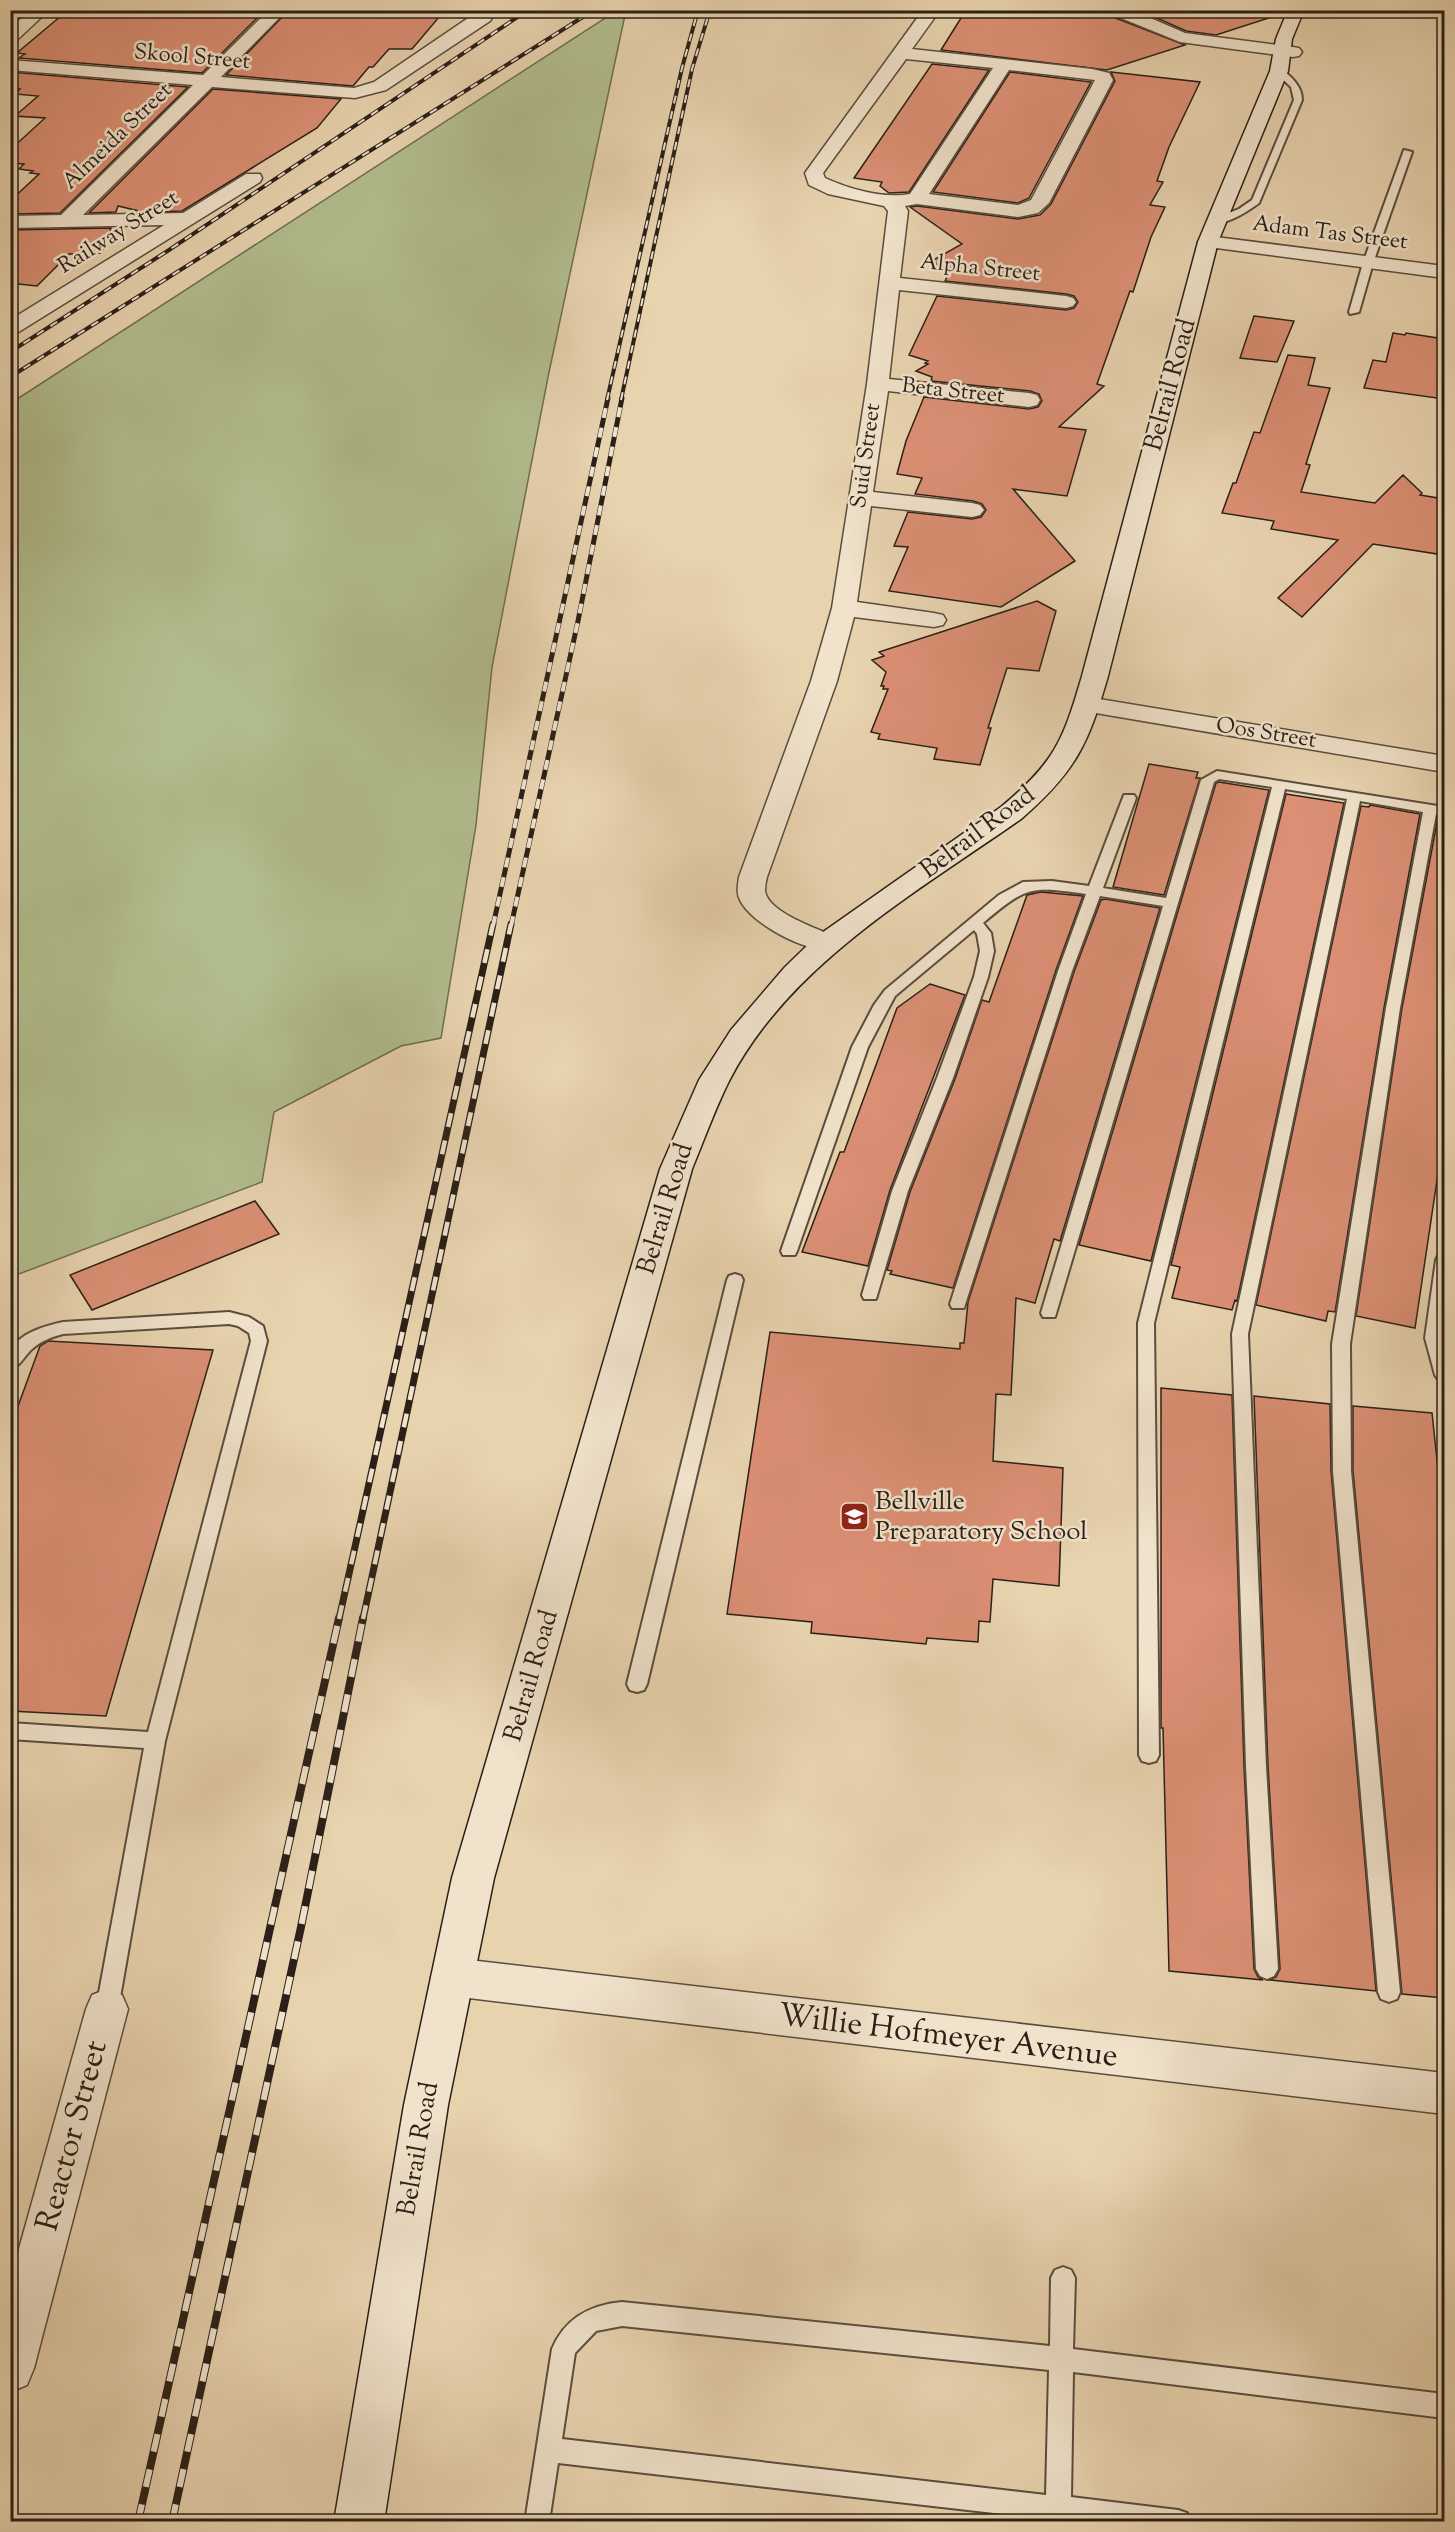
<svg xmlns="http://www.w3.org/2000/svg" width="1455" height="2532" font-family="'Sorts Mill Goudy',serif">
<style>
.green{fill:#b2bd8d;stroke:#6e6e52;stroke-width:1.5}
.building{fill:#db8f74;stroke:#2a2018;stroke-width:1.5}
.lines{fill:none;stroke-linecap:round;stroke-linejoin:round}
.lane-casing{stroke:#5a4d3e;stroke-width:4}
.street-casing{stroke:#5a4d3e;stroke-width:3}
.secondary-casing{stroke:#2a2018;stroke-width:3}
.lane{fill:#f0e2cb;fill-rule:evenodd}
.street{fill:#f0e2cb;fill-rule:evenodd}
.secondary{fill:#f0e2cb;fill-rule:evenodd}
.rail-far3-casing{stroke:#2a2018;stroke-width:4}
.rail-far2-casing{stroke:#2a2018;stroke-width:5}
.rail-far1-casing{stroke:#2a2018;stroke-width:7}
.rail-casing{stroke:#2a2018;stroke-width:8}
.rail-far3{stroke:#f0e2cb;stroke-width:2;stroke-dasharray:8;stroke-linecap:butt}
.rail-far2{stroke:#f0e2cb;stroke-width:4;stroke-dasharray:10;stroke-linecap:butt}
.rail-far1{stroke:#f0e2cb;stroke-width:4.5;stroke-dasharray:14;stroke-linecap:butt}
.rail{stroke:#f0e2cb;stroke-width:6;stroke-dasharray:18;stroke-linecap:butt}
.labels{text-anchor:middle;dominant-baseline:central;stroke-width:5;stroke-linejoin:round;paint-order:stroke}
.far-street-label{font-size:22px;fill:#2a2018;stroke:#f0e2cb}
.street-label{font-size:26px;fill:#2a2018;stroke:#f0e2cb}
.poi-label{font-size:26px;fill:#2a2018;stroke:#f0e2cb;text-anchor:start}
.near-street-label{font-size:32px;fill:#2a2018;stroke:#f0e2cb}
</style>
<rect width="100%" height="100%" fill="#e8d3af"/>
<filter id="stains"><feTurbulence type="fractalNoise" baseFrequency=".00333" numOctaves="4"/><feColorMatrix values="0 0 0 0 .2 0 0 0 0 .09 0 0 0 0 .02 0 0 0 .5 -.17"/></filter>
<radialGradient id="worn" r=".72"><stop offset=".6" stop-color="#630" stop-opacity="0"/><stop offset="1" stop-color="#630" stop-opacity=".3"/></radialGradient>
<path class="green" d="M 616,11 L 625,15 L 548,377 L 492,667 L 476,825 L 441,1038 L 401,1046 L 274,1112 L 262,1182 L 11,1277 L 11,403 Z"/>
<path class="building" d="M 68,10 L 118,12 L 265,10 L 202,73 L 19,58 L 25,54 L 17,53 Z
M 289,10 L 445,10 L 412,49 L 389,49 L 373,67 L 369,67 L 353,86 L 226,75 Z
M 966,10 L 1107,10 L 1110,16 L 1185,45 L 1107,70 L 941,50 Z
M 1139,10 L 1271,10 L 1272,17 L 1216,35 L 1186,31 Z
M 932,64 L 989,70 L 909,192 L 889,193 L 880,186 L 882,182 L 854,178 Z
M 10,72 L 188,87 L 60,213 L 10,214 L 10,201 L 39,174 L 30,173 L 33,171 L 19,169 L 24,164 L 10,163 L 10,150 L 45,118 L 15,116 L 38,96 L 15,94 L 20,89 L 10,88 Z
M 1010,72 L 1091,82 L 1029,198 L 1018,203 L 933,192 Z
M 1111,72 L 1200,82 L 1169,147 L 1157,181 L 1163,182 L 1150,205 L 1165,207 L 1151,237 L 1133,292 L 1130,291 L 1097,384 L 1104,386 L 1059,427 L 1086,430 L 1067,496 L 1013,489 L 1075,561 L 1001,607 L 889,591 L 908,547 L 894,546 L 908,512 L 972,519 L 981,517 L 986,510 L 982,504 L 973,501 L 915,494 L 922,478 L 897,474 L 906,441 L 924,397 L 1029,409 L 1038,407 L 1042,401 L 1039,394 L 1030,391 L 931,381 L 932,377 L 916,371 L 928,364 L 925,363 L 928,361 L 909,355 L 937,296 L 1066,310 L 1074,308 L 1078,302 L 1074,296 L 1066,294 L 945,281 L 951,269 L 930,262 L 962,244 L 910,207 L 917,206 L 1018,219 L 1040,215 L 1051,204 L 1115,81 Z
M 213,89 L 341,99 L 317,128 L 182,211 L 143,212 L 118,206 L 116,212 L 89,213 Z
M 111,228 L 104,249 L 101,249 L 100,253 L 69,254 L 37,286 L 10,283 L 10,230 Z
M 1254,316 L 1294,321 L 1277,362 L 1240,358 Z
M 1393,333 L 1405,335 L 1406,333 L 1444,339 L 1444,399 L 1364,388 L 1373,360 L 1386,362 Z
M 1288,355 L 1315,358 L 1308,385 L 1330,388 L 1306,464 L 1310,465 L 1301,492 L 1375,503 L 1403,475 L 1422,493 L 1420,495 L 1444,499 L 1444,555 L 1373,544 L 1302,617 L 1278,598 L 1338,540 L 1271,529 L 1274,521 L 1222,513 L 1233,483 L 1236,483 L 1254,432 L 1260,433 Z
M 1037,601 L 1056,611 L 1039,671 L 1007,668 L 988,728 L 991,728 L 980,765 L 934,759 L 937,748 L 878,739 L 880,734 L 871,732 L 888,689 L 883,689 L 884,686 L 881,686 L 886,672 L 872,660 L 884,656 L 879,652 Z
M 1149,764 L 1198,772 L 1196,778 L 1200,778 L 1164,895 L 1113,887 Z
M 1219,782 L 1269,790 L 1151,1261 L 1079,1245 L 1216,783 Z
M 1286,794 L 1344,803 L 1237,1301 L 1235,1300 L 1232,1310 L 1172,1298 L 1180,1267 L 1171,1265 Z
M 1370,805 L 1420,814 L 1384,1008 L 1335,1312 L 1328,1311 L 1326,1321 L 1256,1305 L 1361,806 L 1369,807 Z
M 1438,817 L 1444,818 L 1444,1133 L 1415,1328 L 1356,1316 L 1402,1008 Z
M 1041,892 L 1083,896 L 1056,970 L 953,1288 L 890,1274 L 892,1271 L 887,1270 L 910,1192 L 955,1079 L 982,1000 L 989,1002 L 1027,895 Z
M 1105,899 L 1160,908 L 1060,1241 L 1054,1239 L 1035,1303 L 1016,1298 L 1011,1395 L 996,1394 L 993,1461 L 1063,1468 L 1059,1586 L 993,1579 L 990,1622 L 979,1621 L 978,1642 L 927,1638 L 926,1644 L 811,1633 L 812,1622 L 727,1614 L 770,1332 L 960,1349 L 960,1343 L 964,1343 L 968,1302 L 1074,972 L 1101,900 Z
M 930,984 L 965,995 L 890,1190 L 868,1266 L 802,1252 L 840,1152 L 844,1152 L 897,1008 Z
M 255,1201 L 279,1234 L 92,1310 L 70,1275 Z
M 48,1341 L 213,1350 L 106,1716 L 10,1711 L 10,1428 L 40,1346 Z
M 1161,1388 L 1232,1395 L 1244,1766 L 1254,1969 L 1258,1977 L 1263,1980 L 1169,1971 L 1163,1728 L 1161,1728 Z
M 1254,1396 L 1330,1404 L 1331,1471 L 1376,1991 L 1269,1980 L 1276,1977 L 1280,1969 L 1268,1766 Z
M 1353,1406 L 1432,1413 L 1444,1526 L 1444,1998 L 1402,1994 L 1353,1471 Z"/>
<g class="lines">
<defs>
<path id="lane" d="M 1276,69 L 1282,69 C 1292,78 1302,86 1302,100 L 1259,203 C 1247,212 1228,224 1213,223 L 1213,219 L 1239,209 L 1252,200 L 1294,100 L 1291,87 L 1276,73 Z
M 1404,150 L 1412,152 L 1373,263 L 1359,312 L 1350,314 L 1349,312 L 1363,263 Z
M 1217,771 L 1444,807 L 1444,815 L 1436,814 L 1400,1008 L 1350,1344 L 1351,1471 L 1400,1992 L 1397,1999 L 1389,2002 L 1381,1999 L 1378,1992 L 1333,1471 L 1332,1344 L 1386,1008 L 1423,812 L 1360,801 L 1248,1334 L 1266,1766 L 1278,1969 L 1274,1976 L 1267,1979 L 1260,1976 L 1256,1969 L 1246,1766 L 1232,1334 L 1347,799 L 1285,789 L 1154,1323 L 1159,1755 L 1156,1761 L 1149,1763 L 1142,1761 L 1139,1755 L 1138,1323 L 1272,787 L 1219,779 L 1214,782 L 1055,1317 L 1043,1317 L 1041,1313 L 1163,906 L 1100,896 L 1072,971 L 964,1308 L 952,1308 L 950,1304 L 1058,971 L 1086,894 C 1030,886 1027,886 983,923 L 991,933 L 994,951 L 988,977 L 953,1078 L 908,1191 L 876,1299 L 864,1299 L 862,1295 L 892,1191 L 937,1078 L 974,977 L 980,951 L 977,934 L 974,930 L 895,996 L 868,1047 L 797,1251 L 795,1255 L 783,1255 L 781,1251 L 852,1047 L 874,1005 L 885,990 L 999,895 L 1023,882 L 1052,881 L 1089,886 L 1124,795 L 1134,795 L 1136,798 L 1103,888 L 1166,898 L 1201,780 Z
M 1444,1254 L 1444,1316 L 1441,1338 L 1444,1348 L 1444,1381 L 1438,1379 L 1435,1375 L 1425,1338 L 1436,1260 L 1438,1256 Z
M 735,1274 L 741,1276 L 743,1280 L 647,1684 L 644,1690 L 637,1692 L 630,1690 L 627,1684 L 727,1280 L 729,1276 Z
M 229,1312 L 249,1317 L 263,1326 L 267,1341 L 165,1741 L 118,2009 L 115,2016 L 107,2019 L 99,2016 L 96,2009 L 144,1748 L 10,1739 L 10,1723 L 148,1732 L 251,1341 L 249,1333 L 238,1326 L 229,1324 L 63,1334 C 51,1337 41,1341 32,1349 C 24,1356 21,1366 10,1369 C 10,1363 9,1354 12,1349 C 21,1332 46,1326 63,1322 Z
M 1063,2267 L 1071,2270 L 1075,2278 L 1073,2349 L 1444,2394 L 1444,2418 L 1073,2372 L 1071,2497 L 1178,2510 L 1187,2513 L 1190,2522 L 1046,2522 L 1046,2519 L 558,2463 L 549,2522 L 525,2522 L 552,2349 C 565,2318 590,2305 622,2302 L 1050,2346 L 1051,2278 L 1055,2270 ZM 622,2326 L 1049,2370 L 1046,2495 L 562,2439 L 575,2353 L 596,2331 Z"/>
<path id="street" d="M 31,10 L 49,10 L 16,41 L 10,42 L 10,28 Z
M 269,10 L 287,10 L 221,77 L 354,88 L 374,82 L 480,10 L 497,10 L 490,21 L 386,90 L 355,98 L 212,87 L 83,215 L 183,213 L 246,174 L 260,174 L 262,178 L 260,182 L 17,333 L 10,335 L 10,320 L 164,225 L 10,228 L 10,216 L 61,215 L 193,85 L 10,70 L 10,60 L 203,75 Z
M 923,10 L 940,10 L 912,49 L 1092,69 L 1109,73 L 1113,80 L 1049,203 L 1038,213 L 1018,217 L 917,204 L 905,206 L 908,211 L 900,278 L 1066,296 L 1073,298 L 1076,302 L 1073,306 L 1066,308 L 899,290 L 889,379 L 1029,393 L 1037,395 L 1040,400 L 1037,405 L 1029,407 L 888,391 L 873,492 L 972,503 L 980,505 L 984,510 L 980,515 L 972,517 L 871,506 L 857,602 L 934,613 L 943,615 L 946,620 L 943,625 L 934,627 L 854,617 L 837,681 L 767,877 C 766,881 765,887 765,891 C 768,913 819,929 836,937 L 840,943 L 836,949 C 811,956 751,924 740,900 C 736,892 738,885 739,877 L 811,681 L 832,608 L 867,384 L 888,211 L 884,206 L 828,194 L 809,185 L 805,173 ZM 906,59 L 993,68 L 910,194 C 884,199 849,189 825,178 L 823,173 ZM 1009,70 L 1095,80 L 1031,200 L 1018,205 L 929,194 Z
M 1109,10 L 1132,10 L 1185,33 L 1293,47 L 1299,48 L 1302,52 L 1299,56 L 1293,57 L 1180,42 L 1111,14 Z
M 1208,236 L 1444,266 L 1444,278 L 1201,246 L 1198,242 L 1201,238 Z
M 1087,697 L 1444,756 L 1444,772 L 1078,710 L 1074,705 L 1078,700 Z
M 452,1958 L 1444,2073 L 1444,2114 L 452,1996 L 437,1991 L 431,1977 L 437,1963 Z
M 107,1989 L 122,1995 L 128,2009 L 34,2368 L 27,2385 L 10,2392 L 10,2281 L 86,2009 L 92,1995 Z"/>
<path id="secondary" d="M 1288,10 L 1304,10 L 1292,39 L 1288,71 L 1218,242 L 1108,676 C 1088,745 1076,771 1021,819 C 917,892 789,964 729,1081 C 715,1109 704,1140 692,1169 L 494,1878 L 448,2105 L 384,2522 L 334,2522 L 404,2105 L 452,1878 L 660,1169 L 699,1080 L 731,1030 L 785,967 L 816,937 L 1001,807 C 1055,762 1063,741 1082,676 L 1198,242 L 1270,71 L 1276,39 Z"/>
</defs>
<use href="#lane" class="lane-casing"/>
<use href="#street" class="street-casing"/>
<use href="#secondary" class="secondary-casing"/>
<use href="#lane" class="lane"/>
<use href="#street" class="street"/>
<use href="#secondary" class="secondary"/>
<defs>
<path id="rail-far3" d="M 10,352 L 169,250 L 528,10
M 10,377 L 594,10
M 607,400 L 682,68 L 698,10
M 621,400 L 692,69 L 710,10"/>
<path id="rail-far2" d="M 493,926 L 608,398
M 511,926 L 578,621 L 622,398"/>
<path id="rail-far1" d="M 339,1619 L 493,924
M 363,1619 L 511,924"/>
<path id="rail" d="M 138,2522 L 339,1618
M 172,2522 L 301,1927 L 363,1618"/>
</defs>
<use href="#rail-far3" class="rail-far3-casing"/>
<use href="#rail-far2" class="rail-far2-casing"/>
<use href="#rail-far1" class="rail-far1-casing"/>
<use href="#rail" class="rail-casing"/>
<use href="#rail-far3" class="rail-far3"/>
<use href="#rail-far2" class="rail-far2"/>
<use href="#rail-far1" class="rail-far1"/>
<use href="#rail" class="rail"/>
</g>
<defs>
<symbol id="school-square" viewBox="-11 -11 22 22"><rect x="-9" y="-9" width="18" height="18" rx="4" fill="#8f2418" stroke="#f0e2cb"/><path d="M0-5L7-2L0 1L-7-2ZM-4 1L0 2.5L4 1V4Q0 6-4 4Z" fill="#fff"/></symbol>
</defs>
<g fill-rule="evenodd">
<use href="#school-square" x="838" y="1500" width="33" height="33"/>
</g>
<g class="labels">
<g class="far-street-label">
<text transform="translate(192 58) rotate(5)">Skool Street</text>
<text transform="translate(118 137) rotate(-44)">Almeida Street</text>
<text transform="translate(119 233) rotate(-32)">Railway Street</text>
<text transform="translate(1330 234) rotate(7)">Adam Tas Street</text>
<text transform="translate(980 269) rotate(6)">Alpha Street</text>
<text transform="translate(953 392) rotate(6)">Beta Street</text>
<text transform="translate(867 456) rotate(-82)">Suid Street</text>
<text transform="translate(1266 734) rotate(9)">Oos Street</text>
</g>
<g class="street-label">
<text transform="translate(1171 385) rotate(-75)">Belrail Road</text>
<text transform="translate(978 833) rotate(-37)">Belrail Road</text>
<text transform="translate(666 1209) rotate(-73)">Belrail Road</text>
<text transform="translate(532 1676) rotate(-74)">Belrail Road</text>
<text transform="translate(419 2149) rotate(-80)">Belrail Road</text>
</g>
<g class="poi-label">
<text x="875" y="1502">Bellville<tspan x="875" dy="30">Preparatory School</tspan></text>
</g>
<g class="near-street-label">
<text transform="translate(948 2037) rotate(7)">Willie Hofmeyer Avenue</text>
<text transform="translate(73 2136) rotate(-75)">Reactor Street</text>
</g>
</g>
<rect width="1455" height="2532" fill="none" stroke="#e8d3af" stroke-width="36"/>
<rect x="12" y="12" width="1431" height="2508" fill="none" stroke="#2a2018" stroke-width="3"/>
<rect x="18" y="18" width="1419" height="2496" fill="none" stroke="#2a2018" stroke-width="1.5"/>
<rect width="100%" height="100%" filter="url(#stains)"/>
<rect width="100%" height="100%" fill="url(#worn)"/>
</svg>
